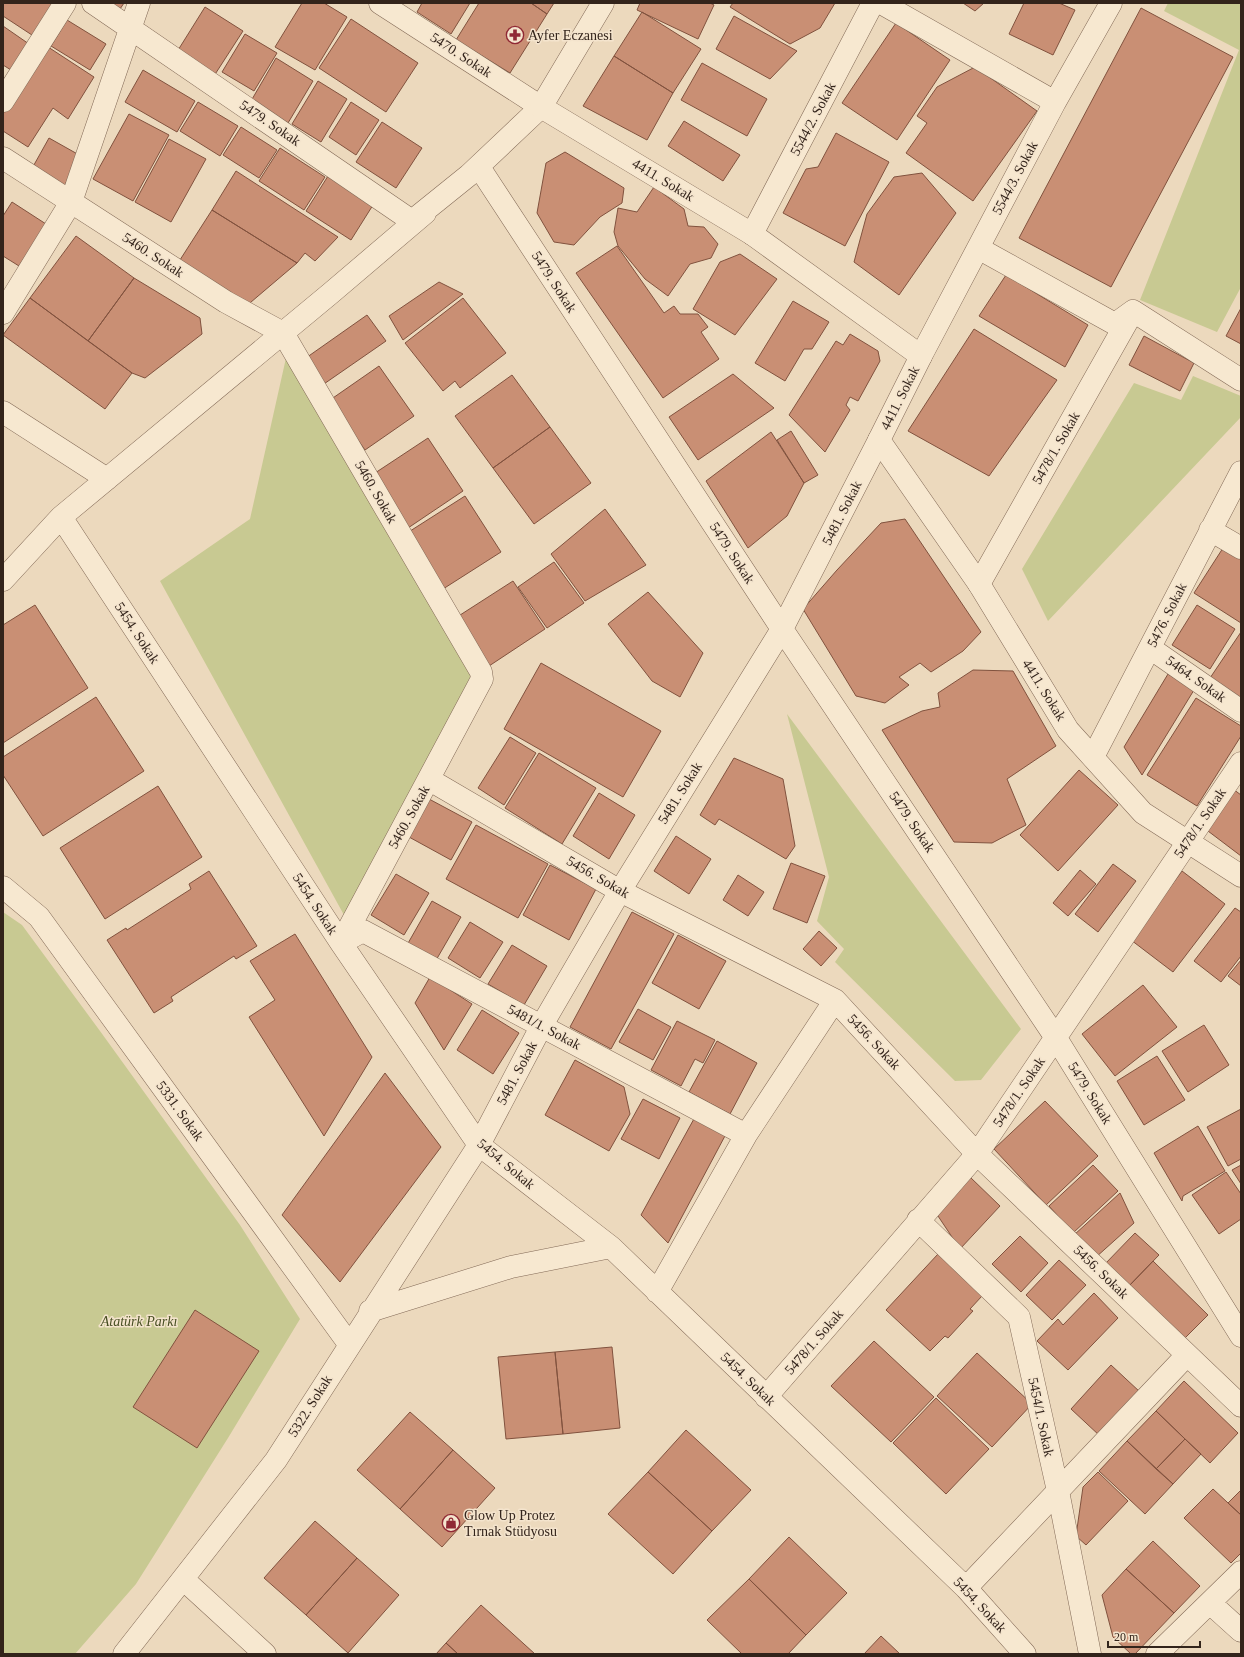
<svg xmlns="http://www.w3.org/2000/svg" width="1244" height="1657" font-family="'Times New Roman',serif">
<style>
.green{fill:#c8c992}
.building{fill:#c98f74;stroke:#81523e}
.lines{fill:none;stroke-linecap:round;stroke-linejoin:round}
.minor-casing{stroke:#836a57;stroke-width:23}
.tertiary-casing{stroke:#836a57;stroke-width:23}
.minor{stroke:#f7e8d0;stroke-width:22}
.tertiary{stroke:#f7e8d0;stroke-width:22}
.labels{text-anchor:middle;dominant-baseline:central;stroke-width:3;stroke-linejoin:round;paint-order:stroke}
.poi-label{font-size:14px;fill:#33241b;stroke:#f4e4cd;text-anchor:start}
.street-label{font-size:14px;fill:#33241b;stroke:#f4e4cd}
.park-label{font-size:14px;font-style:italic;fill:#484f23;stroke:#f4e4cd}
</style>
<rect width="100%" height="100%" fill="#ecd9bd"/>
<path class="green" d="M 1168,3 L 1241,3 L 1241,287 L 1217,332 L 1140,300 L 1239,50 L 1164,11 Z
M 288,349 L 476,681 L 344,915 L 160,581 L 250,519 Z
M 1193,376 L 1241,396 L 1241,417 L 1048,621 L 1022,569 L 1134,383 L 1181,400 Z
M 787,714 L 1021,1029 L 981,1080 L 955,1081 L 835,962 L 844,949 L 817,921 L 829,877 Z
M 3,912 L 22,925 L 100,1031 L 240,1225 L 300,1319 L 228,1438 L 136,1584 L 75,1654 L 3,1654 Z"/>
<path class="building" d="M 3,3 L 58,3 L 35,37 L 3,16 Z
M 109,3 L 124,3 L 120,9 Z
M 302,3 L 324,3 L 347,17 L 315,70 L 275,47 Z
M 422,3 L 470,3 L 451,34 L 417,12 Z
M 479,3 L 531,3 L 547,14 L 510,73 L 456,40 Z
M 531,3 L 554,3 L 547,14 Z
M 640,3 L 710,3 L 714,5 L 698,39 L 637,10 Z
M 733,3 L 835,3 L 820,28 L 790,44 L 730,7 Z
M 963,3 L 984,3 L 975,11 Z
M 1024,3 L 1059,3 L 1075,10 L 1053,55 L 1009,34 Z
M 205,7 L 243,31 L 212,79 L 175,55 Z
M 1141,8 L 1233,57 L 1111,287 L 1019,238 Z
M 642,12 L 701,49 L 673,93 L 614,56 Z
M 734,16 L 797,51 L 770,79 L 716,49 Z
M 351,19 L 418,63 L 386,112 L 319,68 Z
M 67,20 L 106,44 L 90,70 L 51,46 Z
M 896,23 L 950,60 L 897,140 L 842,103 Z
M 3,26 L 29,44 L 11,70 L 3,65 Z
M 245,34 L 277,53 L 254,91 L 222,72 Z
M 45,45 L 94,77 L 68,119 L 53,108 L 28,147 L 3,131 L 3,111 Z
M 614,56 L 673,93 L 647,140 L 583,106 Z
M 276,58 L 313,81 L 288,123 L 251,101 Z
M 702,63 L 767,99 L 747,136 L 681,100 Z
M 975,67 L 1037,111 L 973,201 L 906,153 L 927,123 L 917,116 L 937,87 Z
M 143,70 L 195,101 L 177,132 L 125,102 Z
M 318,81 L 347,99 L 321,142 L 292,124 Z
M 198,102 L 238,126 L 220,156 L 180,131 Z
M 351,102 L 379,120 L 356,155 L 329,137 Z
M 129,114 L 169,135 L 133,201 L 93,179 Z
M 684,121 L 740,155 L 723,181 L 668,146 Z
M 382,122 L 422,148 L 396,188 L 356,162 Z
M 241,127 L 277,150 L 259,178 L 223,155 Z
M 836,133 L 889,162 L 845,246 L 783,213 L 806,169 L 818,167 Z
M 49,138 L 81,156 L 62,190 L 30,172 Z
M 169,139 L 206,159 L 171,222 L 135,202 Z
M 280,148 L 325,177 L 304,210 L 259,181 Z
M 565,152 L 624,188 L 622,203 L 600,217 L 574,245 L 554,242 L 537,213 L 546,163 Z
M 236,171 L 338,237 L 315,261 L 305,253 L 297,263 L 212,210 Z
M 922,173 L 956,213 L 899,295 L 854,262 L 867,214 L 894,177 Z
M 328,176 L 373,205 L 351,240 L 306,211 Z
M 654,187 L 684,209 L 688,226 L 704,227 L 718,244 L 711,258 L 690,264 L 668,296 L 645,279 L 618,246 L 614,232 L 618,208 L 637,212 Z
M 12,202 L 46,224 L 19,266 L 3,256 L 3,216 Z
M 212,210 L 297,263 L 244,308 L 178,263 Z
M 76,236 L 134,278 L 88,341 L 30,298 Z
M 617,246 L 664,313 L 674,306 L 680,314 L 698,314 L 708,327 L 701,332 L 719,359 L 663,398 L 576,273 Z
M 740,254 L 777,279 L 735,335 L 693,309 L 720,262 Z
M 1006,275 L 1088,325 L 1065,367 L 979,316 Z
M 134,278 L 200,318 L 202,334 L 145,378 L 132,373 L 88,341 Z
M 439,282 L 463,294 L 403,340 L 389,316 Z
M 30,298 L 132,373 L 105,409 L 3,335 Z
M 463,298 L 506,353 L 460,388 L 455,381 L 443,391 L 405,343 Z
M 793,301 L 829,322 L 812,349 L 804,349 L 785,381 L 755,363 Z
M 1241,308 L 1241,344 L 1226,336 Z
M 367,315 L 386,341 L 321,386 L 303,360 Z
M 974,329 L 1057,380 L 989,476 L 908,431 Z
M 850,334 L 878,351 L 880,361 L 858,401 L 850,397 L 846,405 L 850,410 L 825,452 L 789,415 L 836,341 L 843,345 Z
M 1144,336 L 1194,363 L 1180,391 L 1129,365 Z
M 379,366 L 414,416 L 365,450 L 330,400 Z
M 733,374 L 774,408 L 698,460 L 669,417 Z
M 512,375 L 550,427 L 493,468 L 455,416 Z
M 550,427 L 591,483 L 534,524 L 493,468 Z
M 791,431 L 818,475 L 804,483 L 777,440 Z
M 771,432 L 804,483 L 787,516 L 748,548 L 706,481 Z
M 428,438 L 463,491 L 408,528 L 372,475 Z
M 465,496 L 501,552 L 443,589 L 407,533 Z
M 605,509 L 646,565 L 585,601 L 551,554 Z
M 905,519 L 981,632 L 963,651 L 931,672 L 920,663 L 899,677 L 909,685 L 885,703 L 856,696 L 803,609 L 837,570 L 881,523 Z
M 1223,548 L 1241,559 L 1241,623 L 1194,593 Z
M 554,562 L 584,603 L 547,628 L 518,587 Z
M 513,581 L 545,629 L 489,666 L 457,617 Z
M 648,592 L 703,653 L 680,697 L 652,681 L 608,624 Z
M 35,605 L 88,688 L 3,743 L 3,625 Z
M 1197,605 L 1235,629 L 1210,669 L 1172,645 Z
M 1241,632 L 1241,700 L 1210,678 Z
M 541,663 L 661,731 L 623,797 L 504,729 Z
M 973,670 L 1013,671 L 1056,746 L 1007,779 L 1026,825 L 992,843 L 954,842 L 882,730 L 922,711 L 940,707 L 938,693 Z
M 1168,674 L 1194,690 L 1142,775 L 1124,747 Z
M 96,697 L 144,771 L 43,836 L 3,775 L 3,757 Z
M 1196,698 L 1241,726 L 1241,736 L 1197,806 L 1147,775 Z
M 510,737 L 536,753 L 504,805 L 478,788 Z
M 539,753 L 596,788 L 562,844 L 505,808 Z
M 734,758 L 783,779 L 795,846 L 786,859 L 719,819 L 715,825 L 700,815 Z
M 1079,770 L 1118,805 L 1058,871 L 1020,835 Z
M 158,786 L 202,857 L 105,919 L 60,848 Z
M 1233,789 L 1241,795 L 1241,856 L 1204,828 Z
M 599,793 L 635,815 L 609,859 L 573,836 Z
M 429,799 L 472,822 L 451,860 L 409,837 Z
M 476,825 L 548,864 L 518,918 L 446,879 Z
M 676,836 L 711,859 L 689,894 L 654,871 Z
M 791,863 L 825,876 L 807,923 L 773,909 Z
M 1113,864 L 1136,881 L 1098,932 L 1075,914 Z
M 550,865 L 596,889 L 569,940 L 523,915 Z
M 1080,870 L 1096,884 L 1068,916 L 1053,903 Z
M 209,871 L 257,946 L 236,959 L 234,956 L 171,997 L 173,1001 L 154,1013 L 107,940 L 126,928 L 127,930 L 191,889 L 189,884 Z
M 1182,871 L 1225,904 L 1173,972 L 1131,940 Z
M 396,874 L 429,893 L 404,935 L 371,915 Z
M 738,875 L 764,892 L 748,916 L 723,900 Z
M 432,901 L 461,917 L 435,962 L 407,945 Z
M 1235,908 L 1241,912 L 1241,956 L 1221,982 L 1194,961 Z
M 632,912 L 674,934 L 611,1049 L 570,1027 Z
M 470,922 L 503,942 L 480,978 L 448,958 Z
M 819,931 L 837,948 L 821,966 L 803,949 Z
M 295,934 L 372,1057 L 324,1136 L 249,1017 L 275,1000 L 250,961 Z
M 678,935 L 726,961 L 699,1009 L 652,983 Z
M 512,945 L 547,966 L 524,1005 L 488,984 Z
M 1241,960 L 1241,986 L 1228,976 Z
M 430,977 L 472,1004 L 444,1050 L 415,1003 Z
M 1143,985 L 1177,1027 L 1115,1076 L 1082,1034 Z
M 638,1009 L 671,1027 L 653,1060 L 619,1042 Z
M 482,1010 L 519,1033 L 493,1074 L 457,1050 Z
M 677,1021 L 715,1040 L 703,1063 L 695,1059 L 681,1086 L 651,1070 Z
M 1204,1025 L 1229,1065 L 1188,1092 L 1162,1051 Z
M 717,1041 L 757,1063 L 730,1114 L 689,1092 Z
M 1157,1056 L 1185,1100 L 1144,1125 L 1117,1081 Z
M 575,1060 L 624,1087 L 630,1114 L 609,1151 L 545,1115 Z
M 385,1073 L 441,1147 L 340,1282 L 282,1215 Z
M 643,1099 L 680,1118 L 659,1159 L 621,1139 Z
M 1045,1101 L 1098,1156 L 1046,1205 L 994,1149 Z
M 1241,1109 L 1241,1159 L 1228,1166 L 1207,1127 Z
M 695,1117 L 726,1134 L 668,1243 L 641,1215 Z
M 1198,1126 L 1225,1171 L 1183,1196 L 1182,1201 L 1154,1153 Z
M 1093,1165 L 1118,1191 L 1073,1233 L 1049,1206 Z
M 1241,1165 L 1241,1184 L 1232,1170 Z
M 1226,1172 L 1241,1194 L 1241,1219 L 1219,1234 L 1192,1195 Z
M 970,1177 L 1000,1206 L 960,1249 L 936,1213 Z
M 1120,1193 L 1134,1223 L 1095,1258 L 1074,1235 Z
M 1135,1233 L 1159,1255 L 1128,1287 L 1104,1265 Z
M 1020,1236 L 1048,1263 L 1021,1292 L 992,1264 Z
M 938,1254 L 982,1296 L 970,1309 L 973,1311 L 948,1338 L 945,1336 L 930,1351 L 886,1310 Z
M 1059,1260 L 1086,1285 L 1052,1320 L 1026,1295 Z
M 1153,1261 L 1208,1315 L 1183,1340 L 1128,1287 Z
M 1094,1293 L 1118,1318 L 1068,1370 L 1037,1341 L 1058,1319 L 1063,1325 Z
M 195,1310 L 259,1351 L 197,1448 L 133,1407 Z
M 874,1341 L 934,1397 L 891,1442 L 831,1386 Z
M 612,1347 L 620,1428 L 563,1434 L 555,1352 Z
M 555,1352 L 563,1434 L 506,1439 L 498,1357 Z
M 977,1353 L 1032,1404 L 992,1447 L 937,1396 Z
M 1111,1365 L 1140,1392 L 1100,1436 L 1071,1409 Z
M 1184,1381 L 1238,1433 L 1210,1463 L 1156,1411 Z
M 936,1398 L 989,1449 L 946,1494 L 893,1443 Z
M 1156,1411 L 1185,1439 L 1156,1469 L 1127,1441 Z
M 410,1412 L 453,1450 L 400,1509 L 357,1470 Z
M 686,1430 L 751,1490 L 712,1531 L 648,1472 Z
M 1185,1439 L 1201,1454 L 1173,1484 L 1156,1469 Z
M 1127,1441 L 1173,1484 L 1145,1514 L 1099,1471 Z
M 453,1450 L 495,1488 L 442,1547 L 400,1509 Z
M 648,1472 L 712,1531 L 673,1574 L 608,1514 Z
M 1098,1472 L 1128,1501 L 1086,1545 L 1076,1536 L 1083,1487 Z
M 1213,1489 L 1241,1515 L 1241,1553 L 1231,1563 L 1184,1518 Z
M 1241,1490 L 1241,1515 L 1228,1503 Z
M 315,1521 L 357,1558 L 306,1615 L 264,1578 Z
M 789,1537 L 847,1593 L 806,1635 L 749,1579 Z
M 1153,1541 L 1200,1586 L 1174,1613 L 1126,1569 Z
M 357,1558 L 399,1595 L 348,1653 L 306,1615 Z
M 1126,1569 L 1174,1613 L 1135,1654 L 1131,1654 L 1113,1637 L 1102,1595 Z
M 749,1579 L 806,1635 L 788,1654 L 742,1654 L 707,1620 Z
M 481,1605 L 535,1654 L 458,1654 L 446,1643 Z
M 881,1636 L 900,1654 L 864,1654 Z
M 446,1643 L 458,1654 L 436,1654 Z"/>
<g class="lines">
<defs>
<path id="minor" d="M 93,3 L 412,221 L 479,167 L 782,629 L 1056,1038 L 1241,1336
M 380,3 L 541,107 L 468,176
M 881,3 L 1055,102
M 3,101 L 65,3
M 3,158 L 226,302 L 283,333 L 481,672 L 482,679 L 341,943
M 752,234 L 873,3
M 978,248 L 1115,324 L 1133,311 L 1241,380
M 3,313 L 71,202 L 139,3
M 921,356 L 1055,102 L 1111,3
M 3,412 L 107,479
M 61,517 L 341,943 L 479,1145 L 611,1247 L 966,1588 L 1025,1654
M 1210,530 L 1241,548
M 3,580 L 61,517 L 331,293 L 425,213
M 979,584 L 1133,311
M 1150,648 L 1241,711
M 1093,757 L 1241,472
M 430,780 L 620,891 L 835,1000 L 977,1154 L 1241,1406
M 3,887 L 39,917 L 349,1344
M 341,943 L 363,931 L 746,1135
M 918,1220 L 1019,1317 L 1058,1491 L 1090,1654
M 657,1292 L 746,1135 L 835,1000
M 370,1311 L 511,1267 L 611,1247
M 766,1397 L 977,1154 L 1241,763
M 183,1579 L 265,1654
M 966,1588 L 1187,1355
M 1210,1603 L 1241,1631
M 124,1654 L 276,1460 L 479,1145 L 542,1025 L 620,891 L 782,629 L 879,440
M 1157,1654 L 1241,1572"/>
<path id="tertiary" d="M 603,3 L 541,107 L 752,234 L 921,356 L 879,440 L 979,584 L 1068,730 L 1143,813 L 1241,876"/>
</defs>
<use href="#minor" class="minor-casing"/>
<use href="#tertiary" class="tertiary-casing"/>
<use href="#minor" class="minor"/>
<use href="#tertiary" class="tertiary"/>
</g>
<defs>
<symbol id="pharmacy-ring" viewBox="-11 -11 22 22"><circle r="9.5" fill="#f4e4cd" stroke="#902934" stroke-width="1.5"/><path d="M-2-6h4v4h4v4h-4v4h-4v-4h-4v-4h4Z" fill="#902934"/></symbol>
<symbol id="shop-ring" viewBox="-11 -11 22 22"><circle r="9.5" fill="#f4e4cd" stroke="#902934" stroke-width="1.5"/><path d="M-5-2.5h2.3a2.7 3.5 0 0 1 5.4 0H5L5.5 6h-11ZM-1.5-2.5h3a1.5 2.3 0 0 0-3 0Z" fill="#902934"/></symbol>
</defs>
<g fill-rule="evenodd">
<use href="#pharmacy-ring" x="505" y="25" width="20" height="20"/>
<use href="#shop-ring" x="441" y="1513" width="20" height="20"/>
</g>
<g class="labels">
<g class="poi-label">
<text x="528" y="35">Ayfer Eczanesi</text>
<text x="464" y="1515">Glow Up Protez<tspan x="464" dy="16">Tırnak Stüdyosu</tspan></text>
</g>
<g class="street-label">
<text transform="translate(461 55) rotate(33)">5470. Sokak</text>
<text transform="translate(813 119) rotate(-62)">5544/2. Sokak</text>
<text transform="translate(270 123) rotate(34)">5479. Sokak</text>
<text transform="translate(1015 178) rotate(-62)">5544/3. Sokak</text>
<text transform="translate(663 180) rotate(31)">4411. Sokak</text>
<text transform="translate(153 255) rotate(33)">5460. Sokak</text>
<text transform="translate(554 282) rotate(57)">5479. Sokak</text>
<text transform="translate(900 398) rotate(-63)">4411. Sokak</text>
<text transform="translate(1056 448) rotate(-60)">5478/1. Sokak</text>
<text transform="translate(376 492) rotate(60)">5460. Sokak</text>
<text transform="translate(842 513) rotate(-63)">5481. Sokak</text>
<text transform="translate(732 553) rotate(57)">5479. Sokak</text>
<text transform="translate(1167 615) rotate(-63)">5476. Sokak</text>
<text transform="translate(137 633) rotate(57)">5454. Sokak</text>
<text transform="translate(1196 679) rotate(35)">5464. Sokak</text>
<text transform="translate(1044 690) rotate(58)">4411. Sokak</text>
<text transform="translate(680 793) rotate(-58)">5481. Sokak</text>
<text transform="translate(409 817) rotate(-61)">5460. Sokak</text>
<text transform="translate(912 822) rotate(56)">5479. Sokak</text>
<text transform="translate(1200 823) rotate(-56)">5478/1. Sokak</text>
<text transform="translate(598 877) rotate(30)">5456. Sokak</text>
<text transform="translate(315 904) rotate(57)">5454. Sokak</text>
<text transform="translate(544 1027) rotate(28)">5481/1. Sokak</text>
<text transform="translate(874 1042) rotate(47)">5456. Sokak</text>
<text transform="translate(517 1073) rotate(-62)">5481. Sokak</text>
<text transform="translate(1019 1092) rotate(-56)">5478/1. Sokak</text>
<text transform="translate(1090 1093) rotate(58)">5479. Sokak</text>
<text transform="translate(180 1111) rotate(54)">5331. Sokak</text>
<text transform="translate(506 1164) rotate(40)">5454. Sokak</text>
<text transform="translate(1101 1272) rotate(44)">5456. Sokak</text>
<text transform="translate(814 1342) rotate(-49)">5478/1. Sokak</text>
<text transform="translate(748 1379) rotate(44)">5454. Sokak</text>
<text transform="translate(310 1406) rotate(-58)">5322. Sokak</text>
<text transform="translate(1041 1417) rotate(78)">5454/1. Sokak</text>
<text transform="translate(980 1605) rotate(47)">5454. Sokak</text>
</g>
<g class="park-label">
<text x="139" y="1321">Atatürk Parkı</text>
</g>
</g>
<rect width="1244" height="1657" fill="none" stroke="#33241b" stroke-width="8"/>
<path d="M1108 1641v6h92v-6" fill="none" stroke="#33241b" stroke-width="2"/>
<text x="1114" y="1641" font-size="12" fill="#33241b" stroke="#f4e4cd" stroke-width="3" paint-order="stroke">20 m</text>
</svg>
